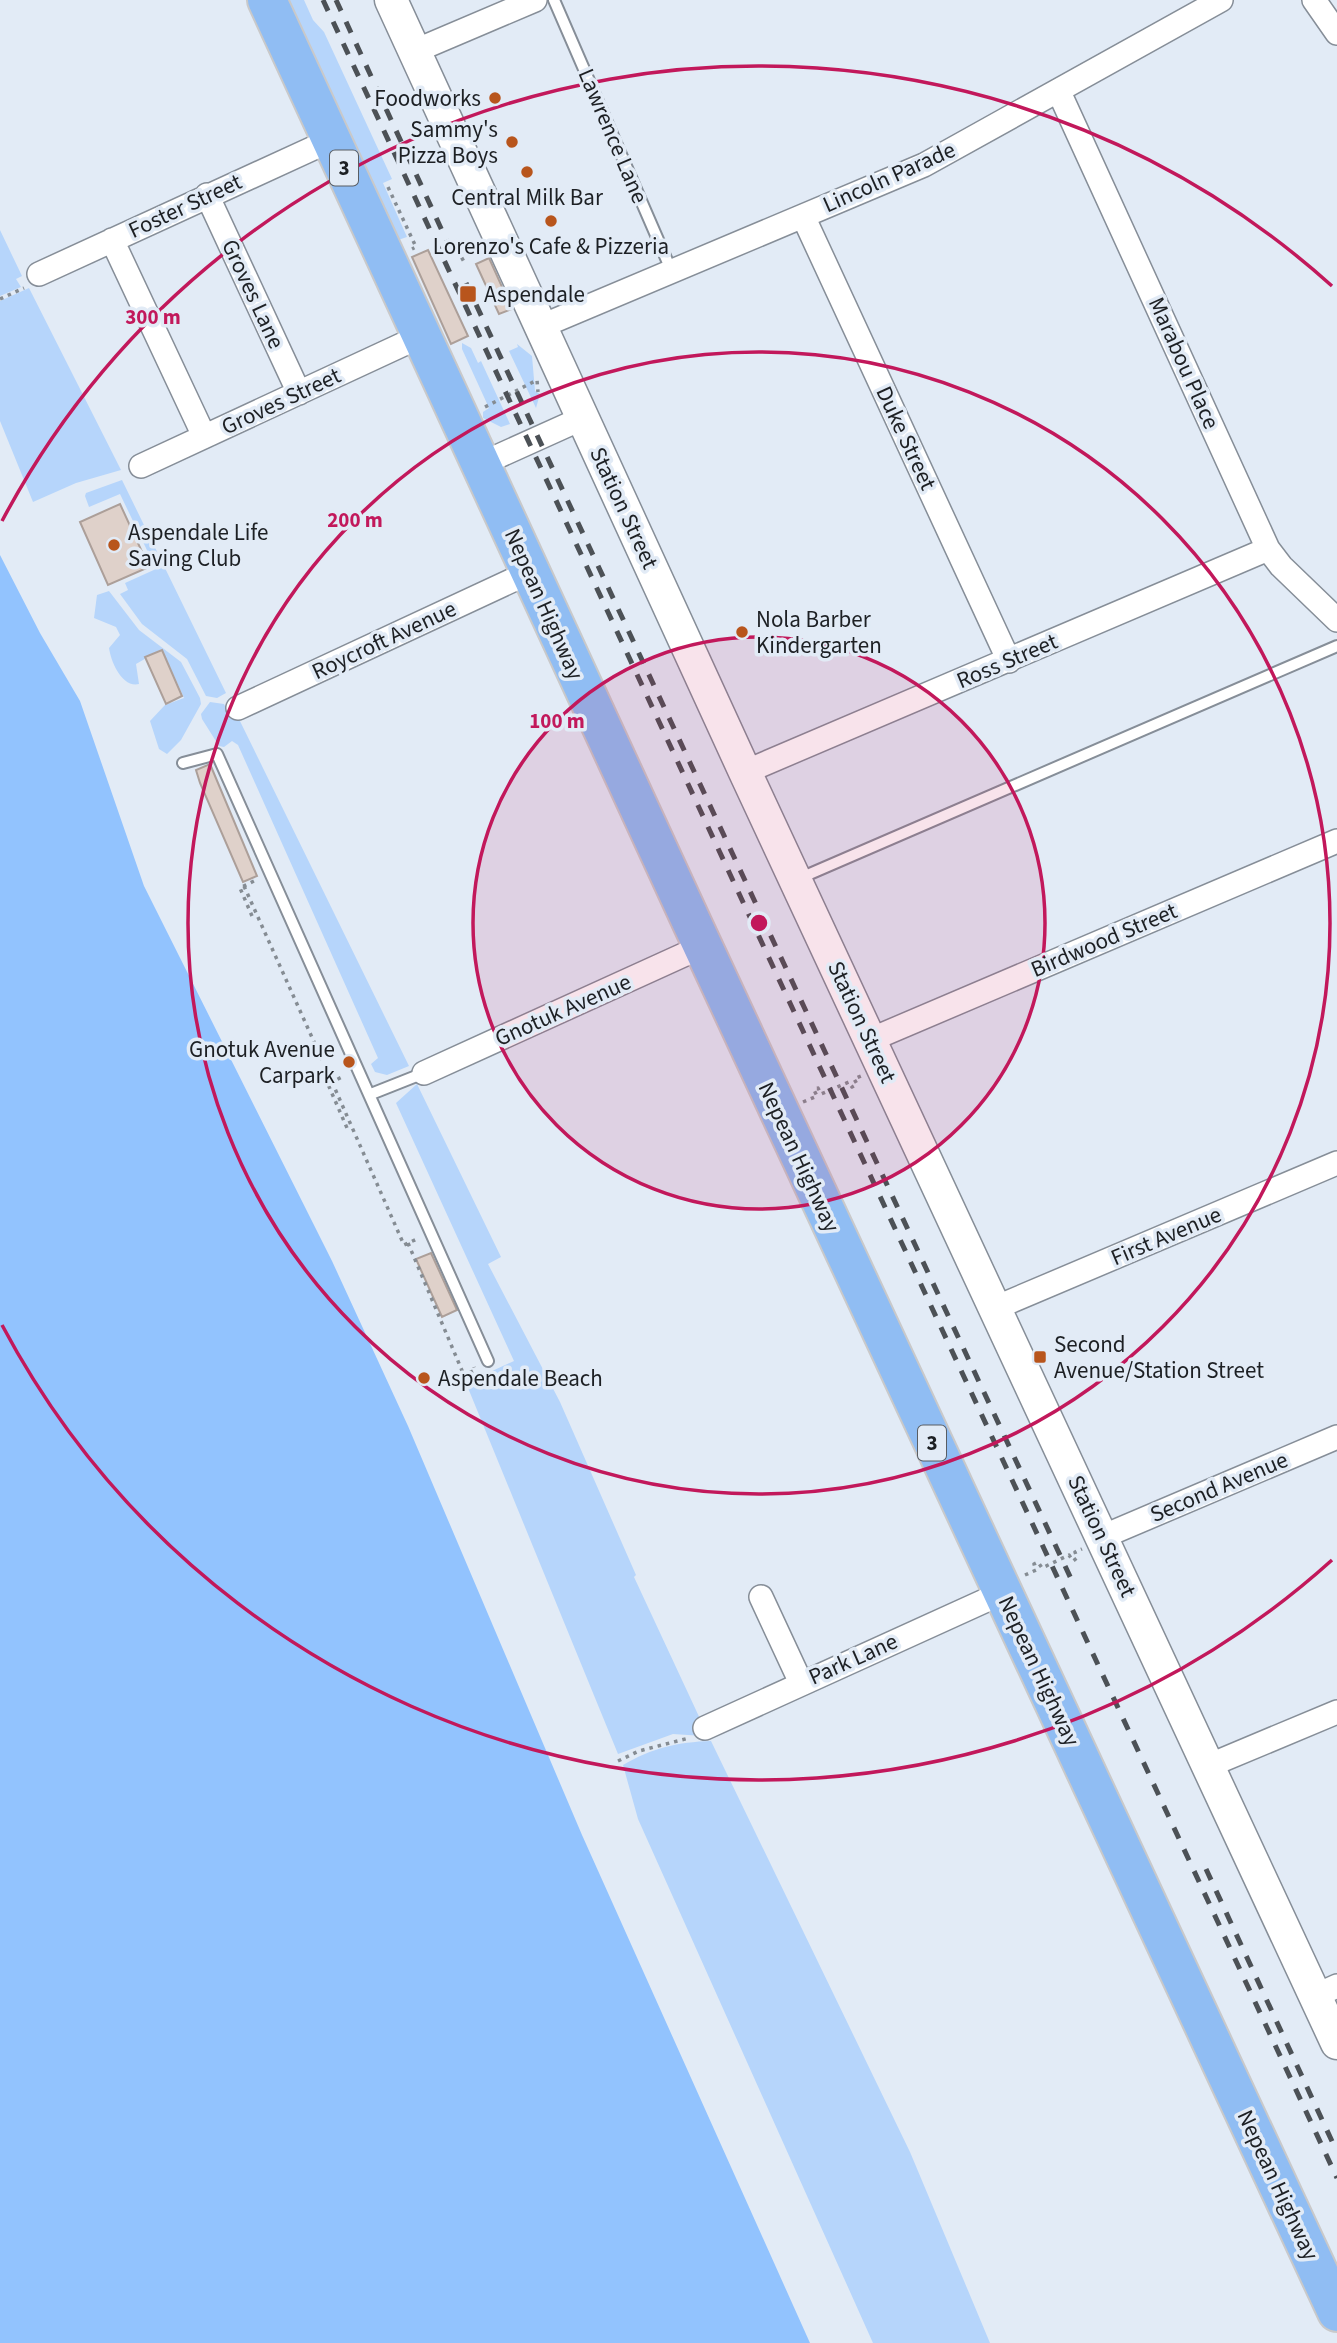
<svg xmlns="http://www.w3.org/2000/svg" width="1337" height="2343" font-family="'Source Sans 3',sans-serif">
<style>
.green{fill:#b6d5fb}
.water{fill:#92c3fe}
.building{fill:#dfd1ca;stroke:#ac9f99;stroke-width:2}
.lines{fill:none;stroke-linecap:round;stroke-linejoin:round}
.lane-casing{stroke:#868e98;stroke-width:14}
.street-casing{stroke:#868e98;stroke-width:26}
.secondary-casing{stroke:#868e98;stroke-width:35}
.highway-casing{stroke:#c9c9ca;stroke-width:42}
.path{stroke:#858c93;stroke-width:3.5;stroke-dasharray:3.5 5;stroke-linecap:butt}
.lane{stroke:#fff;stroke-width:10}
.street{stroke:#fff;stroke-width:23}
.secondary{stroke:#fff;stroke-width:32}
.highway{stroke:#90bdf3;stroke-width:38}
.rail{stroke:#4c5156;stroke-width:5;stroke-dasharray:12 12;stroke-linecap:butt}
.ring{fill:none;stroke:#c2185b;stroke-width:3.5}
.poi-dot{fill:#b8551c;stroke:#e2ebf6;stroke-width:2.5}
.labels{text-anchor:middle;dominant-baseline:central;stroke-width:7;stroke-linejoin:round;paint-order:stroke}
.shield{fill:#e2ebf6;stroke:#585d63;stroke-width:2}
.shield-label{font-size:21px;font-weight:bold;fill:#1d2024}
.poi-label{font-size:23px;fill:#1d2024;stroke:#e2ebf6;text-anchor:start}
.street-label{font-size:23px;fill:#1d2024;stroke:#e2ebf6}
.centre{fill:#c2185b;stroke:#e2ebf6;stroke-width:3.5}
.ring-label{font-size:21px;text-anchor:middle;font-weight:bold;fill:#c2185b;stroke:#e2ebf6;stroke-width:7;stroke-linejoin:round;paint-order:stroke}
</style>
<rect width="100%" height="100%" fill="#e2ebf6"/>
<path class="green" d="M 286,0 L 304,0 L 313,20 L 324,32 L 392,179 L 383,183 L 407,237 L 398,240 Z
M 0,230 L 22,276 L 16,279 L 21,287 L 0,296 Z
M 29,288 L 121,470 L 76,483 L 33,502 L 0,421 L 0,301 Z
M 462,343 L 471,348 L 478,363 L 481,361 L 510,424 L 501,427 L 483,418 L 483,412 L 489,408 L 462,349 Z
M 517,344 L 532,356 L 535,391 L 540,394 L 536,408 L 509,351 L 518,347 Z
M 122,480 L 226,693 L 217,698 L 206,696 L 187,659 L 142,624 L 120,594 L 128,590 L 125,583 L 156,569 L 120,494 L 89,507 L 85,496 L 86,493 Z
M 109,591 L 139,630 L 181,662 L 200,698 L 201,704 L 181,740 L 167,754 L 159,749 L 150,721 L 165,705 L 184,698 L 162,649 L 136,664 L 139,684 C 122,688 111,662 109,648 L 120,635 L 116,627 L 94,618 L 97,595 Z
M 210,702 L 224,704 L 231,718 L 237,715 L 409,1066 L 387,1075 L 375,1072 L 371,1064 L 378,1058 L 238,745 L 232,741 L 224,747 L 219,746 L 202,719 L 201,714 Z
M 417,1084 L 501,1257 L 488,1264 L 560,1402 L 636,1575 L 634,1577 L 702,1723 L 703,1736 L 673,1734 L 618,1754 L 466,1383 L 514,1361 L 396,1103 Z
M 711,1741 L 910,2152 L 990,2343 L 873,2343 L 638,1819 L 623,1765 C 652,1748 678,1742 711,1741 Z"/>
<path class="water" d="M 0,555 L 40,633 L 80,701 L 144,886 L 332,1261 L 408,1426 L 582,1835 L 810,2343 L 0,2343 Z"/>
<path class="building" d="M 428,250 L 468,336 L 451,344 L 412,257 Z
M 489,258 L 512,309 L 499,314 L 476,264 Z
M 120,504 L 149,567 L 108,585 L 80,522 Z
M 162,650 L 182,696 L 166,704 L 145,657 Z
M 210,764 L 257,876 L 243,882 L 200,783 L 196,770 Z
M 431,1253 L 457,1310 L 442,1317 L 416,1259 Z"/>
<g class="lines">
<defs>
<path id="lane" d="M 554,0 L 672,272
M 183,763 L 217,754 L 488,1361
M 798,879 L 1337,646
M 371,1094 L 424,1073"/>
<path id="street" d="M 1314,0 L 1337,33
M 415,51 L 535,0
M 1059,92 L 1268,549 L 1281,566 L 1337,620
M 207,195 L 299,393
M 803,216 L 1009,661
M 112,240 L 204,436
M 39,274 L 331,140
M 542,326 L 924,165 L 1221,0
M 481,464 L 583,418
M 141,466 L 421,336
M 238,708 L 530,572
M 745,772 L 1268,549
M 870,1040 L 1337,841
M 424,1073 L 701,947
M 995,1308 L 1337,1163
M 1102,1537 L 1337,1437
M 761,1597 L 801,1683
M 705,1728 L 1002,1593
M 1208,1766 L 1337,1712
M 1315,1996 L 1337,1986"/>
<path id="secondary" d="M 391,0 L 745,772 L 1337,2043"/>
<path id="highway" d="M 267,0 C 621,772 978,1542 1337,2312"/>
</defs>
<use href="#lane" class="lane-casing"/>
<use href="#street" class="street-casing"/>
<use href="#secondary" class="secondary-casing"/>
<use href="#highway" class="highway-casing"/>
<path class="path" d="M 388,187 L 416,247 L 412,249
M 461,260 L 477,251
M 0,299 L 24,288
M 485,407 L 537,380 L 538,392
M 244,886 L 332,1082 L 344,1076
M 252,916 L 240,888 L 258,879
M 324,1075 L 327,1082
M 331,1080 L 327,1082 L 347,1128
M 332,1082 L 404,1245 L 419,1238
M 803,1102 L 817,1096 L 814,1090 L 818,1088 L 821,1094 L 849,1082 L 852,1087 L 857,1084 L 854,1079 L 861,1076
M 408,1243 L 466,1380
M 457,1376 L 460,1383 L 469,1378 L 467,1374 L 475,1370 L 474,1367
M 1025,1575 L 1036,1570 L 1034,1564 L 1038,1562 L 1042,1568 L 1069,1555 L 1073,1561 L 1077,1558 L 1075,1552 L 1082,1549
M 618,1761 L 639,1751 L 689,1738"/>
<use href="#lane" class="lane"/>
<use href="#street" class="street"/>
<use href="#secondary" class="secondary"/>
<use href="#highway" class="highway"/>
<path class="rail" d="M 323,0 L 1337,2178
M 336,0 L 456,261
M 466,283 L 1073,1583
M 1206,1869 L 1337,2152"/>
</g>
<circle cx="759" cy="923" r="286" fill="#c2185b" fill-opacity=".12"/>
<g class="ring">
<circle cx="759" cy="923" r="286"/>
<circle cx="759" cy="923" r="571"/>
<path d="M1332 1560A857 857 0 0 1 2 1325M2 521A857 857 0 0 1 1332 286"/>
</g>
<g class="poi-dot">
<circle cx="495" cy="98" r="7"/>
<circle cx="512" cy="142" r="7"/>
<circle cx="527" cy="172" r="7"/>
<circle cx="551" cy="221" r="7"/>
<rect x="459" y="285" width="18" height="18" rx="3.5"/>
<circle cx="114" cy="545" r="7"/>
<circle cx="742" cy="632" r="7"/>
<circle cx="349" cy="1062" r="7"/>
<rect x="1033" y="1350" width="14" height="14" rx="3.5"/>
<circle cx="424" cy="1378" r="7"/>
</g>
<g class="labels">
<g class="shield">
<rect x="330" y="150.5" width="28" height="35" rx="5"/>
<rect x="918" y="1425.5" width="28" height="35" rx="5"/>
</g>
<g class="shield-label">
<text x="344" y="168">3</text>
<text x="932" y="1443">3</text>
</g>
<g class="poi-label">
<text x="481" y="98" text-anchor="end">Foodworks</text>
<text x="498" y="129" text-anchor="end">Sammy's<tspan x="498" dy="26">Pizza Boys</tspan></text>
<text x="527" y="197" text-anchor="middle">Central Milk Bar</text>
<text x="551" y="246" text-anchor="middle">Lorenzo's Cafe &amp; Pizzeria</text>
<text x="484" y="294">Aspendale</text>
<text x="128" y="532">Aspendale Life<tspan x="128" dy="26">Saving Club</tspan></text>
<text x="756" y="619">Nola Barber<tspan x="756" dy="26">Kindergarten</tspan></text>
<text x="335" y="1049" text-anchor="end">Gnotuk Avenue<tspan x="335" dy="26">Carpark</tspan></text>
<text x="1054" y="1344">Second<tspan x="1054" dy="26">Avenue/Station Street</tspan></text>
<text x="438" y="1378">Aspendale Beach</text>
</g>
<g class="street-label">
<text transform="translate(613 136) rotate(67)">Lawrence Lane</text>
<text transform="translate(889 177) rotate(-24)">Lincoln Parade</text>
<text transform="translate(185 206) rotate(-25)">Foster Street</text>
<text transform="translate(253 294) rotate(65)">Groves Lane</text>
<text transform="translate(1184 363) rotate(66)">Marabou Place</text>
<text transform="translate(281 401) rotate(-25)">Groves Street</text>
<text transform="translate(906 438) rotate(65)">Duke Street</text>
<text transform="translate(624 508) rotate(65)">Station Street</text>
<text transform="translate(544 604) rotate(66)">Nepean Highway</text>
<text transform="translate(384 640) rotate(-25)">Roycroft Avenue</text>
<text transform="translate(1007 661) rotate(-23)">Ross Street</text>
<text transform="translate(1104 940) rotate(-23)">Birdwood Street</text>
<text transform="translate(563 1010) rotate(-24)">Gnotuk Avenue</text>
<text transform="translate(862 1022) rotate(65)">Station Street</text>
<text transform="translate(799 1157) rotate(65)">Nepean Highway</text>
<text transform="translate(1166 1236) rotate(-23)">First Avenue</text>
<text transform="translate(1219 1487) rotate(-23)">Second Avenue</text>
<text transform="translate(1102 1536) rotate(65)">Station Street</text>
<text transform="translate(853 1659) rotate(-24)">Park Lane</text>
<text transform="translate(1039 1671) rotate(65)">Nepean Highway</text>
<text transform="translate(1278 2185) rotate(65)">Nepean Highway</text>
</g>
</g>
<circle cx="759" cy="923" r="10" class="centre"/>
<g class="ring-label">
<text x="153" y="324">300 m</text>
<text x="355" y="527">200 m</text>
<text x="557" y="728">100 m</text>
</g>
</svg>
